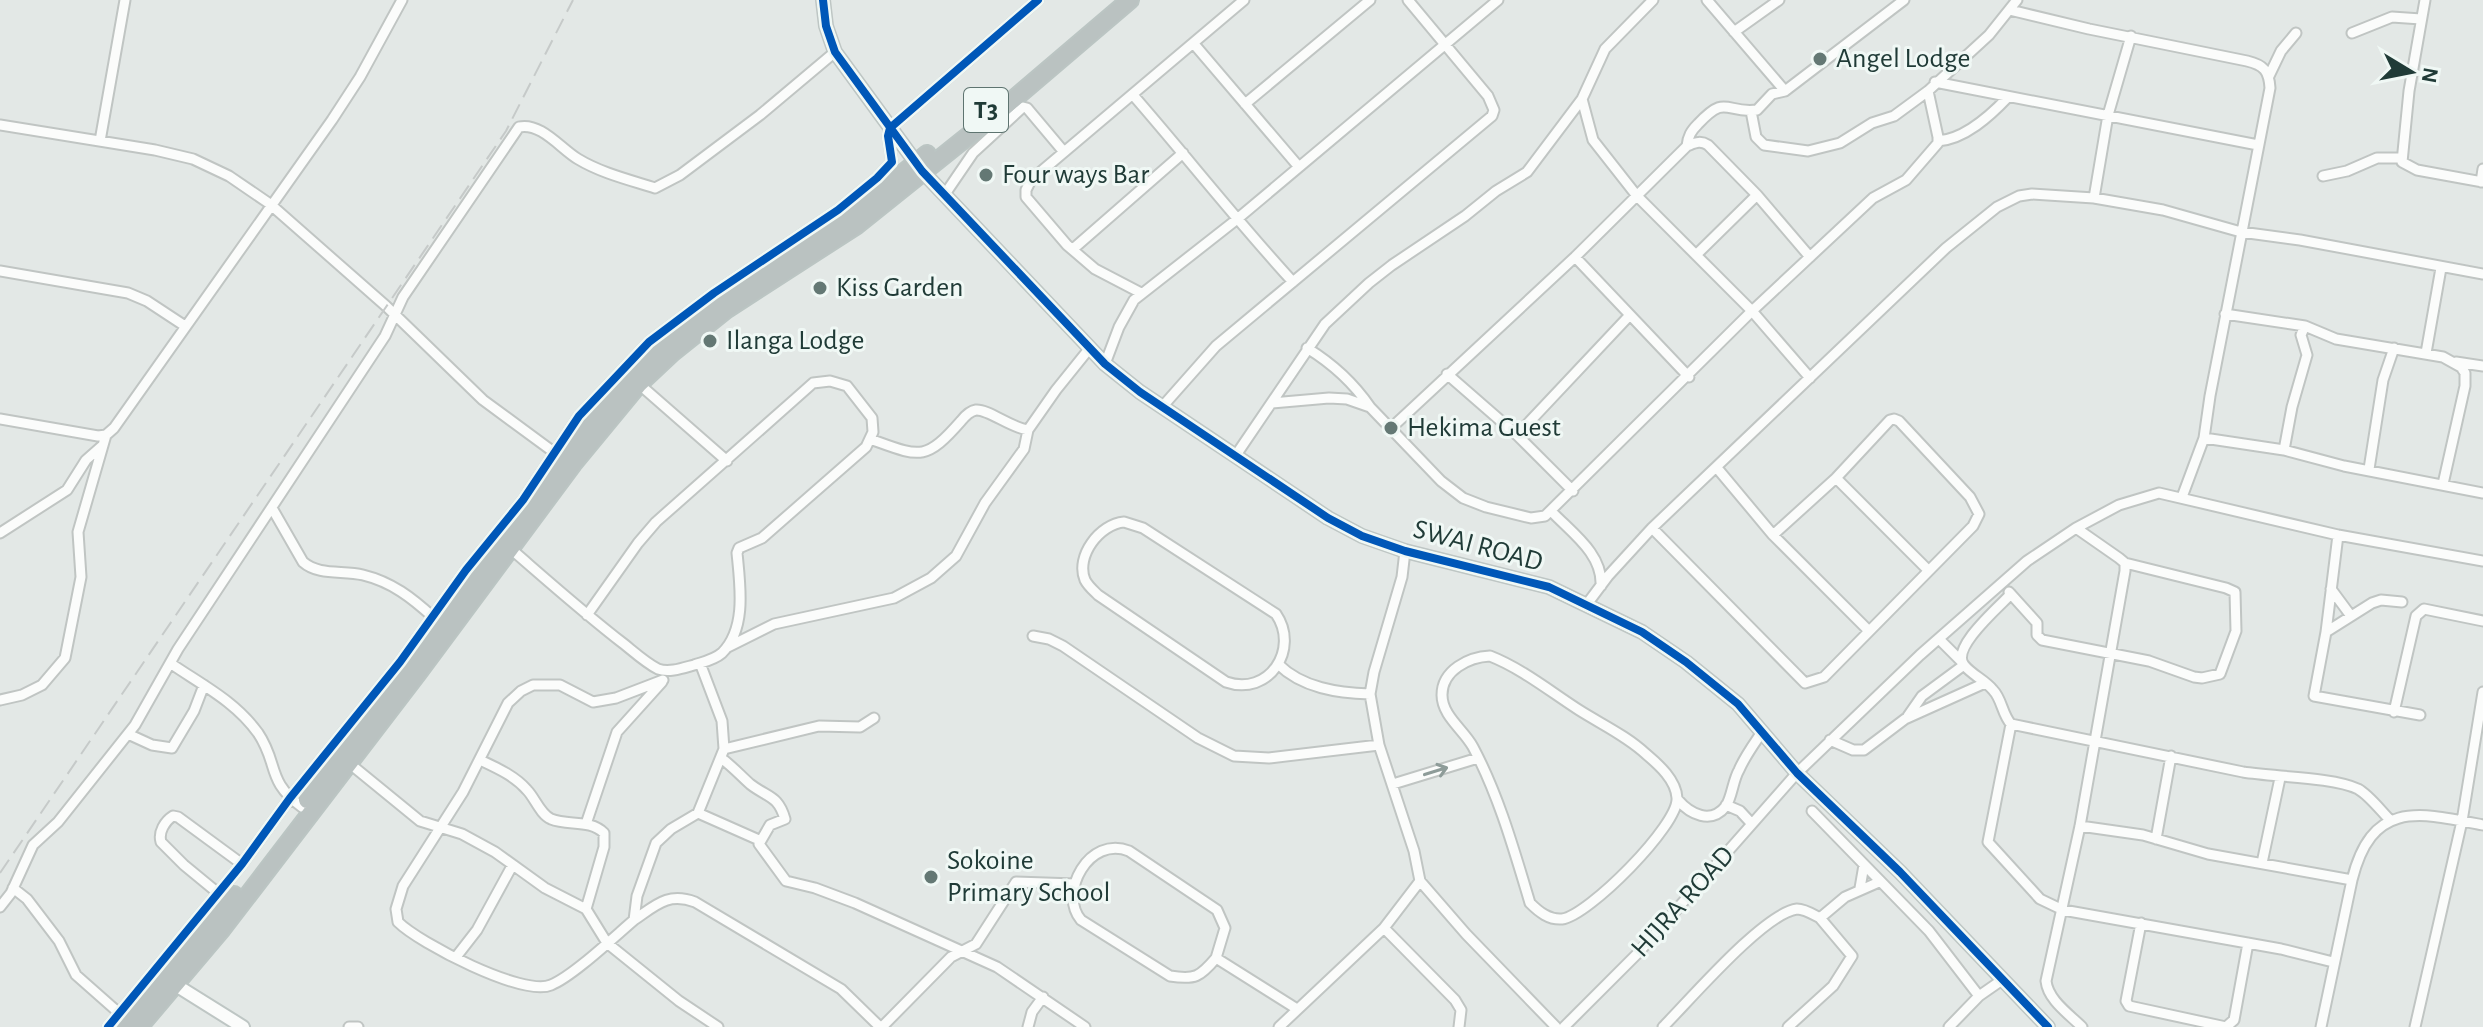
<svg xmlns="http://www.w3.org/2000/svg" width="2483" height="1027" font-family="'Alegreya Sans',sans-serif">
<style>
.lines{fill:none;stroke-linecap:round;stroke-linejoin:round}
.street-casing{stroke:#c0c5c3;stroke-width:13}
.secondary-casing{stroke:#bec6c4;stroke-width:16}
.highway-casing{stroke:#bbc5c3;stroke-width:20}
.street{stroke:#fbfcfb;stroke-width:9}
.secondary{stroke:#fbfcfb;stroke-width:12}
.highway{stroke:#bac2c1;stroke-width:16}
.rail{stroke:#c6cac9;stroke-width:2;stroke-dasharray:16 8;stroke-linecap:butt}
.cycleway-casing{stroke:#f0f8f5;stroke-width:13}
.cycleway{stroke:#0057b8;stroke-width:8}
.oneway{stroke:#8e9c99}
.poi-dot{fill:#647874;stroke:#f0f8f5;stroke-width:3}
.labels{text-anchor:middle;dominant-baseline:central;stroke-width:6;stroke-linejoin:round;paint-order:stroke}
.shield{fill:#f0f8f5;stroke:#5e7470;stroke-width:2}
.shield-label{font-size:26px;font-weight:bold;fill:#203b37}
.poi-label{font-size:28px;fill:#203b37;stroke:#f0f8f5;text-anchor:start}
.street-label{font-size:28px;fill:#203b37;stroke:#f0f8f5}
</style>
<rect width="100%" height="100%" fill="#e3e8e6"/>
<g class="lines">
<defs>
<path id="street" d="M 1653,0 L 1605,49 L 1582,99 L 1593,140 L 1637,196 L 1752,311 L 1810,378
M 1707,0 L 1785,91
M 2425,0 L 2409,91 L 2402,162 L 2417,170 L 2483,182
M 2010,10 L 2089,29 L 2247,61 C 2264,65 2269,71 2270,88 L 2210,396 L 2204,438 L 2182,497
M 1734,32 L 1779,0
M 2352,33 L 2392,17 L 2421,19
M 1194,44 L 1299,167
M 2269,76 L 2281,51 L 2296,33
M 1935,82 L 2258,145
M 1133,95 C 1187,157 1237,221 1293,282
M 1245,104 L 1370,0
M 1751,111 L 1756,137 L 1764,145 L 1808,151 L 1840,143 L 1872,123 L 1894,116 L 1928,91 L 1989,35 L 2017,0
M 0,125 L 155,150 L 193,159 L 229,176 L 270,204 L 386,306 L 483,400 L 555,453
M 100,141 L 125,0
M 1938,141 C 1965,139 1990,116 2008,97
M 1687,146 C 1688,136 1691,131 1698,124 C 1727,93 1725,114 1757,110 L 1772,94 L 1785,91 L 1904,0
M 2323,176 L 2347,171 L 2377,158 L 2401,158
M 2481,182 L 2483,169
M 945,194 L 973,153 L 1023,107 L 1027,108 L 1064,152
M 2094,198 L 2108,115 L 2131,36
M 1073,249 L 1183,153
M 1696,255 L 1757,195
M 1575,257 L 1689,377
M 0,271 L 128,293 L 147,301 L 185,326
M 1141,293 L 1095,269 L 1067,245 L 1026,197 L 1026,190 L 1031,180 L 1244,0
M 2225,314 L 2305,326 L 2336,339 L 2443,357 L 2461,367 L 2465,373 L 2465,386 L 2443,484
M 1307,348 C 1333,364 1353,382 1370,407
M 2426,353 L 2441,268
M 2456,362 L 2483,366
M 1105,364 L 1119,327 L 1134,300 L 1236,220 L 1498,0
M 1447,374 L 1517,435 L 1573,491
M 639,384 L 727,461
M 1272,403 L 1329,398 L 1347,399 L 1370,407 L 1441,481 L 1463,498 L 1486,507 L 1531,518 L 1545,516 L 1752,311 L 1873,198 L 1906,180 L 1938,143 L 1938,137 L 1928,91
M 1162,407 L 1216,346 L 1492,116 L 1494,110 L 1488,96 L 1408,0
M 0,419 L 98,436 L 106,435 L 114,428 L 332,120 L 360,77 L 402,0
M 1389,430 L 1575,257 L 1687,146 C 1695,143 1700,140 1708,145 L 1757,195 L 1810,257
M 1517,435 L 1629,316
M 2204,438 L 2284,450 L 2344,466 L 2483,493
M 870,439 C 920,457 925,462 961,421 C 965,416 970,411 976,410 C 988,409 1011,428 1028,430 L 1056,390 L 1089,349
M 2284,450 L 2292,407 L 2307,355 L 2301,335 L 2305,326
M 1236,455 L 1325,324 L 1369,283 L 1392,265 L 1465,216 L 1496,191 L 1527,172 L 1582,99
M 1717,468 L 1773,535 L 1868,630
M 2369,469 L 2383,380 L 2394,348
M 1836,478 L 1928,570
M 272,508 L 303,562 C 319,576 343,570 363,575 C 392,582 412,598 433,617
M 1552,512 C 1572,533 1603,554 1601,586
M 1124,522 L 1143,528 L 1276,614 C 1300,649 1269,697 1226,682 L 1098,595 C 1094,591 1088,586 1085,580 C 1075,556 1100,524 1124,522 Z
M 1652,528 L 1805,683 L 1824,677 L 1973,526 L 1979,514 L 1970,497 L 1899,421 L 1894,419 L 1890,420 L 1836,478 L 1773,535
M 2076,528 L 2119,558 L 2125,563 L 2125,571 L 2080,826 L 2046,981 C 2048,1000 2069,1014 2082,1027
M 0,533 L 67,490 L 86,460 L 103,445
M 2338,535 L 2326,632 L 2314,696 L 2420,715
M 511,549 C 548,581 585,614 624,644 C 634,652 646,663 658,669 C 669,673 683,668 694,665 C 703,662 714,660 722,653 C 747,628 740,585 737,553 L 739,548 L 762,538 L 866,447 L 873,432 L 872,418 L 847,386 L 830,381 L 813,383 L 795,399 L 656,522 L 638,543 L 587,615
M 2331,589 L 2351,616
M 2009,592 L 2037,623 L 2037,635 L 2042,640 L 2149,661 L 2194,677 L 2202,678 L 2220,674 L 2236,631 L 2235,592 L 2226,588 L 2125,563
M 2011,594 C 2000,606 1950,648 1964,665 C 1972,675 1985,680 1993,690 C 2002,699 2002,714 2011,724 L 2243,772 C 2273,777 2333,777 2358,789 C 2369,795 2381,811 2390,820
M 1587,604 L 1608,576 L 1652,528 L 1946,248 L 1997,207 L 2019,196 L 2032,194 L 2094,198 L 2163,210 L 2241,232 L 2300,240 L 2483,274
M 2326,632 L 2372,603 L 2381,600 L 2402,602
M 1033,636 L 1049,639 L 1063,646 L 1198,738 L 1234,756 L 1269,758 L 1379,745
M 1939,639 L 1961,661
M 728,647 L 774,624 L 894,598 L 931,578 L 956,556 L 985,503 L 1024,449 L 1028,430
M 1490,656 C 1521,668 1551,692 1579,710 C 1601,724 1627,736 1646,754 C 1659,765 1676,780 1677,798 C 1679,825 1588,916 1562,919 C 1549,920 1539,912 1530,903 C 1514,850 1499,796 1473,747 C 1464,730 1442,716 1442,695 C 1442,670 1469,657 1490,656 Z
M 170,663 C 202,685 235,701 258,733 C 279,764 266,781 302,807
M 1278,664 C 1302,688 1338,693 1370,694
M 663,680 L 616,698 L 593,702 L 560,685 L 533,685 L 521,691 L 508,703 L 463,792 L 403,886 L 396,909 L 398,922 C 419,943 523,997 551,985 C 573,976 614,937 634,920 L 637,896 L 656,843 L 671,829 L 698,813 L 724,749 L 722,721 L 700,663
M 0,700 L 22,695 L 42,685 L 65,658 L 81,577 L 78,532 L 106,435
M 2394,712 L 2416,616 L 2424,609 L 2483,621
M 1908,716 L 1922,696 L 1964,665
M 2011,724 L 1988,842 L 2040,899 L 2063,910 L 2281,949 L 2333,962
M 128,734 L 152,745 L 172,748 L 194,711 L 204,685
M 1830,740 L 1853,750 L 1864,750 L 1905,719 L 1985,683
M 724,749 L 819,726 L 860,727 L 874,718
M 721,758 C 732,766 740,775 750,784 C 768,798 778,795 785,819 L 770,825 L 759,844 L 786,881 L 815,888 L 855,903 L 997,967 L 1085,1027
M 480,760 C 497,768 515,776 527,790 C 535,798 540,814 551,819 C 568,826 590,819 604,833 L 604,847 L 586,909
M 349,763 L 420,821 L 462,834 L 495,852 L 545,888 L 586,909 L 607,943 L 679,1001 L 718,1027
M 1393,784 L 1478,758
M 1678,800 C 1690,814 1711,825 1726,806 C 1732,797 1733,780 1739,770 C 1745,756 1754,744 1762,732
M 1726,805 L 1740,811 L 1752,824
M 1812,811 L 1929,931 L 1979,996
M 698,813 L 759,840
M 586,824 L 617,732 L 662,682
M 2080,826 L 2143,835 L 2208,854 L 2352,880
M 2156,839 L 2171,756
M 2262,863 L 2280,778
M 1420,881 L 1466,934 L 1556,1027
M 13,888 L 27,899 L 59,941 L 76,975 L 119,1013
M 1860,888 L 1864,865
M 218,893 L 184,865 L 161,842 C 158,832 165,821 173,816 L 178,817 L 242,864
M 0,907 L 11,893 L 33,845 L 58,822 L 135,725 L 178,649 L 385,336 L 403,297 L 519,127 C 541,122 561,149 578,159 C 601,173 630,180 655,188 L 680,175 L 760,115 L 835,52
M 634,920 C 656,905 668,892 695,902 L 841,989 L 880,1027
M 2141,923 L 2126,1001 L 2129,1006 L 2226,1027 L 2234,1020 L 2248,943
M 1384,928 L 1455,1000 L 1461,1010 L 1459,1027
M 456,957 L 477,930 L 512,866
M 1216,958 C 1200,977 1195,980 1170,976 L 1081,920 C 1058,893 1089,835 1129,851 L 1217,910 L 1225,928 L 1216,958 L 1297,1009
M 108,1027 L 242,864 L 290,798 L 400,662 L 466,570 L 523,500 L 579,416 L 649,342 L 714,293 L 838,210 L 877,178 L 892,162 L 888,136 L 890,128 L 1038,0
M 349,1027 L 358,1027
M 882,1027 L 951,957 L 976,944 L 1016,882 L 1075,884
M 1028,1027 L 1032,1012 L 1043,997
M 1279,1027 L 1384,928 L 1420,881 L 1414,851 L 1379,745 L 1370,694 L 1374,672 L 1402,577 L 1405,551
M 1564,1027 L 1639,952 L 1797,773 L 1920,655 L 2027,561 L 2076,528 L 2119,505 L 2159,493 L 2338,535 L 2483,561
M 1663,1027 C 1689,1001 1764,913 1797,909 C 1805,909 1814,915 1820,918 L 1845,897 L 1879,882
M 1788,1027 L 1833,986 L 1852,956 L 1820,918
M 1949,1027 L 1979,996 L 2002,980
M 2321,1027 L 2352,880 C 2372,800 2418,812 2483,825
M 2415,1027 L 2462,821 L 2483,692"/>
<path id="secondary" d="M 823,0 L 826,26 L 835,52 L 922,171 L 1105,364 L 1140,392 L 1328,518 L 1362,536 L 1405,551 L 1549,587 L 1642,632 L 1686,662 L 1738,704 L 1797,773 L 1900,872 L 2048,1027
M 171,982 L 243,1027"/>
<path id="highway" d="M 307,800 L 582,434 L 651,355 L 688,324 L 851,214 L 927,154
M 126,1027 L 234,895
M 139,1027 L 222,929 L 418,673 L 573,464 L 639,384 L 672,353 L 727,309 L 857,225 L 1008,104 L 1130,0"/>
</defs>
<use href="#street" class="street-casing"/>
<use href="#secondary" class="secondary-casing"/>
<use href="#highway" class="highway-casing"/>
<use href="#street" class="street"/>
<use href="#secondary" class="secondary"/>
<use href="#highway" class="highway"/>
<path class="rail" d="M 0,873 L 506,131 L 573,0"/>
<defs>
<path id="cycleway" d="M 823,0 L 826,26 L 835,52 L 922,171 L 1105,364 L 1140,392 L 1328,518 L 1362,536 L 1405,551 L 1549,587 L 1642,632 L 1686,662 L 1738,704 L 1797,773 L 1900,872 L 2048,1027
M 108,1027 L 242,864 L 290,798 L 400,662 L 466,570 L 523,500 L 579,416 L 649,342 L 714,293 L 838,210 L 877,178 L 892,162 L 888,136 L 890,128 L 1038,0"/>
</defs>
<use href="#cycleway" class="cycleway-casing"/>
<use href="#cycleway" class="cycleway"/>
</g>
<defs><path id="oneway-shaft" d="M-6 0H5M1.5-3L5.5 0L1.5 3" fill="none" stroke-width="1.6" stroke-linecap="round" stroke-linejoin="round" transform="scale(2)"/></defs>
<use class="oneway" href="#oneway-shaft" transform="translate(1436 771) rotate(-17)"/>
<g class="poi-dot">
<circle cx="1820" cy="59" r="8"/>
<circle cx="986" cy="175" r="8"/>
<circle cx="820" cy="288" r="8"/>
<circle cx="710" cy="341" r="8"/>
<circle cx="1391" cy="428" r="8"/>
<circle cx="931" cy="877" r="8"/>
</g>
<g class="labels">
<rect class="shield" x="964" y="88" width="44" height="44" rx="6"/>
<g class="shield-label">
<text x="986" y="110">T3</text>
</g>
<g class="poi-label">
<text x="1836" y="59">Angel Lodge</text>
<text x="1002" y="175">Four ways Bar</text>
<text x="836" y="288">Kiss Garden</text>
<text x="726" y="341">Ilanga Lodge</text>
<text x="1407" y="428">Hekima Guest</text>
<text x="947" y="861">Sokoine<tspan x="947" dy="32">Primary School</tspan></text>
</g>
<g class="street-label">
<text transform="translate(1478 546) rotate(15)">SWAI ROAD</text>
<text transform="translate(1683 902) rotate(-48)">HIJRA ROAD</text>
</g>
</g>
<g transform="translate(2411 72) rotate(100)" stroke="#f0f8f5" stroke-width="6" paint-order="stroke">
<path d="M0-6L14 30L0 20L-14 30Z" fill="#203b37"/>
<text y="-12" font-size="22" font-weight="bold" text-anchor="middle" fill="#203b37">N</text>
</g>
</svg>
